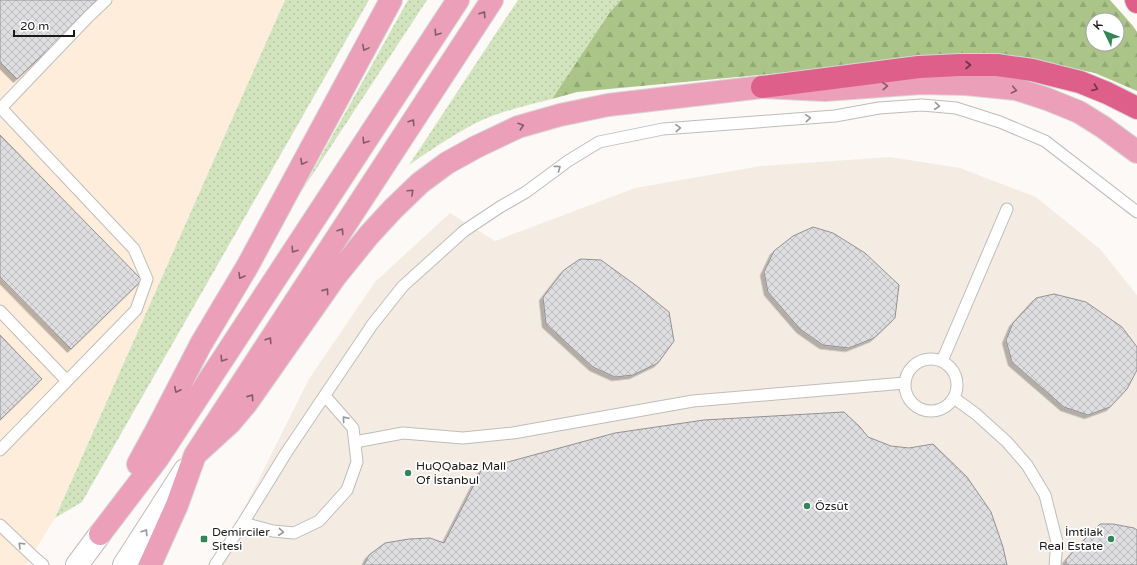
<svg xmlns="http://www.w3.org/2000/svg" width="1137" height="565" font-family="'Varela Round',sans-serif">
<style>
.built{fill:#f4ece3}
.industrial{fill:#fdedda}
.grass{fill:url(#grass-dots)}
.forest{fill:url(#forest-firs);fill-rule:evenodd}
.building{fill:url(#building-cross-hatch);stroke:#939195;filter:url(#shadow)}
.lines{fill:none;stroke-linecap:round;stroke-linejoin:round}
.lane-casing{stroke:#bfbdba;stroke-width:13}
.secondary-casing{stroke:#bfbdba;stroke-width:24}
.primary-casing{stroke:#d6d6d6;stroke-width:24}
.highway-casing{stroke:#d6d6d6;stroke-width:24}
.lane{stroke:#fff;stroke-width:11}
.secondary{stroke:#fff;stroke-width:22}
.primary{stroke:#eb9fb9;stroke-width:22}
.highway{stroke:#de5f8a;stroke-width:22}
.oneway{stroke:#835c69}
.oneway2{stroke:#693646}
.oneway3{stroke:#989898}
.poi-dot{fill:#348657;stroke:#fff;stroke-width:1.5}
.labels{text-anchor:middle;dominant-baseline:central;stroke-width:3.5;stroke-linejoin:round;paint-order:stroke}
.poi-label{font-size:12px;fill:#1b1a19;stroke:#fff;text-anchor:start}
</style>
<defs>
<pattern id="grass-dots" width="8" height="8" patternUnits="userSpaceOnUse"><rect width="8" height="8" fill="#d2e4be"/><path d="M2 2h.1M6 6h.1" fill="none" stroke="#b4c3a3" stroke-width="1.8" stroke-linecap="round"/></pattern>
<pattern id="forest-firs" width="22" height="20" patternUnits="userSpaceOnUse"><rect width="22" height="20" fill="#abc588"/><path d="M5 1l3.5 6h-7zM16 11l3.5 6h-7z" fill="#93a975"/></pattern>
<pattern id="building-cross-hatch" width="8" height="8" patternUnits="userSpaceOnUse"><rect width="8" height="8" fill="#dedde0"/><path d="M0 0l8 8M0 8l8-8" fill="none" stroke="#bebdc0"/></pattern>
<filter id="shadow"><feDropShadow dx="-3.5" dy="3.5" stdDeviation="0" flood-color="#0004"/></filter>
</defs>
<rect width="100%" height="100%" fill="#fcf9f6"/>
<path class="built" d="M 890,157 L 960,168 L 1036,197 L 1100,249 L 1137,295 L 1137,565 L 216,565 L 309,379 L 375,282 L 450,213 L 495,241 L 635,188 L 761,166 Z"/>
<path class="industrial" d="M 0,0 L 285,0 L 55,518 L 26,565 L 0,565 Z"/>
<path class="grass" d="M 285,0 L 369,0 L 82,502 L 55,518 Z
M 408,0 L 427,0 L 301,192 Z
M 518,0 L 621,0 L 610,12 L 552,99 C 525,106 497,112 472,125 C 450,137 429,151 409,165 Z"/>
<path class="forest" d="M 621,0 L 1110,0 L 1133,26 L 1137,32 L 1137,91 L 1095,73 L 1022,58 L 972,55 L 577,92 L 552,99 L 610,12 ZM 1093,20 L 1117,20 L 1117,44 L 1093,44 Z"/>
<path class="building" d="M 0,0 L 101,0 L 17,79 L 0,62 Z
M 0,135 L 142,280 L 71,349 L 0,277 Z
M 813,227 L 833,233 L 865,253 L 899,285 L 895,318 L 874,338 L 849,348 L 823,345 L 800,329 L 768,292 L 764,272 L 774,251 L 793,236 Z
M 580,259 L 601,260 L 638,287 L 669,312 L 674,341 L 658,363 L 633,375 L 615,377 L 593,367 L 546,324 L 543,297 L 564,270 Z
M 1054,294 L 1086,302 L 1122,327 L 1137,347 L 1137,370 L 1127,389 L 1110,407 L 1088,415 L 1064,407 L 1012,362 L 1006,340 L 1013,323 L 1036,298 Z
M 0,335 L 42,379 L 0,420 Z
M 844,412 L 860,427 L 868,437 L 891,446 L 909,448 L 933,444 L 967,477 L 991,512 L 1003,547 L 1007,565 L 364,565 L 369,555 L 385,543 L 409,539 L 430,538 L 444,543 L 482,469 L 615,433 L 704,420 Z
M 1100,524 L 1113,524 L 1134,528 L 1137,530 L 1137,565 L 1066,565 L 1066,560 L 1076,548 Z"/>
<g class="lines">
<defs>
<path id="lane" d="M 0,107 L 134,249 L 147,279 L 136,310 L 0,450
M 1,108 L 89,16 L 106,0
M 0,311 L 67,381
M905 385a26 26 0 1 1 52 0a26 26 0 1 1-52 0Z
M 942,361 L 1007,209
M 954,398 L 976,414 L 1007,442 L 1027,465 L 1045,495 L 1057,542 L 1055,565
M 355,442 L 403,433 L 463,438 L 513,433 L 693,401 L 905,383
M 243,523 L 273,531 L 294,533 L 319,521 L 347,490 L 357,462 L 353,428 L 325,396
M 0,525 L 36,559 L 43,565
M 215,565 L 243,523 L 286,453 L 372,325 L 403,286 L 464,231 L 500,207 L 526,192 L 568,161 L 599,142 L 663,129 L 835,116 L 879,108 L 922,105 L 956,108 L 1000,122 L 1045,141 L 1137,212"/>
<path id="secondary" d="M 77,565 L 100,534
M 124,565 L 185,470"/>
<path id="primary" d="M 195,455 L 230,423 L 246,404 L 335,277 L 369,235 L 393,209 L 420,183 L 447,163 L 476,147 L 518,127 L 560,115 L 608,105 L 762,87 L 825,90 L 921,83 L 966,84 L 1016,89 L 1047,99 L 1079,112 L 1103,127 L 1137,152
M 138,464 L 156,431 L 201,344 L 247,267 L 391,0
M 100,534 L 158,458 L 458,0
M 150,565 L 177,505 L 195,455 L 492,0"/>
<path id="highway" d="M 1136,0 L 1137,2
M 762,87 L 919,67 L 960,65 L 997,65 L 1032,70 L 1080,82 L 1107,93 L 1137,108"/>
</defs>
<use href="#lane" class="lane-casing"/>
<use href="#secondary" class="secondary-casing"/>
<use href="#primary" class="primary-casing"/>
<use href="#highway" class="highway-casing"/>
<use href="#lane" class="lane"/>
<use href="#secondary" class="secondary"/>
<use href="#primary" class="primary"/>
<use href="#highway" class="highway"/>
</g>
<defs><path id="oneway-chevron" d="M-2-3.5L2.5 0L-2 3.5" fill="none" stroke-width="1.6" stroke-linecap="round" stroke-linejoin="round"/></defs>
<g class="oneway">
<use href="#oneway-chevron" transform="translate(483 14) rotate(-57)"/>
<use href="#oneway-chevron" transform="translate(437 33) rotate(123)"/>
<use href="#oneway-chevron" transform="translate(365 48) rotate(118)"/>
<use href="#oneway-chevron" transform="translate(885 86) rotate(-4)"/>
<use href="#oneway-chevron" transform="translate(1014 90) rotate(11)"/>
<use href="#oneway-chevron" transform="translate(412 122) rotate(-57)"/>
<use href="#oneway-chevron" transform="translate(521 126) rotate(-18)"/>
<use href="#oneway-chevron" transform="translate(365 141) rotate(123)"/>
<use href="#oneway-chevron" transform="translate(303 162) rotate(118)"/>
<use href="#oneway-chevron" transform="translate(411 192) rotate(-43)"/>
<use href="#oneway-chevron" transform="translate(341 231) rotate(-57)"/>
<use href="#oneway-chevron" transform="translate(294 250) rotate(123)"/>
<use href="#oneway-chevron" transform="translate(241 276) rotate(121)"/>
<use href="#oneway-chevron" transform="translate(326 291) rotate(-55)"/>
<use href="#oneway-chevron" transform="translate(269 340) rotate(-57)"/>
<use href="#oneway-chevron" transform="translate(223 359) rotate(123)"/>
<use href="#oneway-chevron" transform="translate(177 390) rotate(117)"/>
<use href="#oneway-chevron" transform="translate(251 397) rotate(-55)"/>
</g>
<g class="oneway2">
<use href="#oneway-chevron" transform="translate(968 65)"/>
<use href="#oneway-chevron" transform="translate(1095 88) rotate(21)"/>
</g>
<g class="oneway3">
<use href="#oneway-chevron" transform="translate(937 106) rotate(6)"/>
<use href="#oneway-chevron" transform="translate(808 118) rotate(-4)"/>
<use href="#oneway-chevron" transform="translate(678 128) rotate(-4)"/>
<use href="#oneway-chevron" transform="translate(558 168) rotate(-37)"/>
<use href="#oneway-chevron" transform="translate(345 419) rotate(-131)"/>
<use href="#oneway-chevron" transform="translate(145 532) rotate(-57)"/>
<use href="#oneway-chevron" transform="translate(281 532) rotate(6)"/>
<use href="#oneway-chevron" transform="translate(21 545) rotate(-136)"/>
</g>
<g class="poi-dot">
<circle cx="408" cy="473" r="4"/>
<circle cx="807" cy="506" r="4"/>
<rect x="200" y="535" width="8" height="8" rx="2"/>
<circle cx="1111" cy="539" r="4"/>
</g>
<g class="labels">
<g class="poi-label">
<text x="416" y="466">HuQQabaz Mall<tspan x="416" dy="14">Of İstanbul</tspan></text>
<text x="815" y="506">Özsüt</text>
<text x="212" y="532">Demirciler<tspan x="212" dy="14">Sitesi</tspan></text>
<text x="1103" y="532" text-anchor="end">İmtilak<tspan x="1103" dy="14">Real Estate</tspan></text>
</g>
</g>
<g transform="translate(1105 32) rotate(313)"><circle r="19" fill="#ffffff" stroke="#a4a3a3"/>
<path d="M0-3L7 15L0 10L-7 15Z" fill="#348657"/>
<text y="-6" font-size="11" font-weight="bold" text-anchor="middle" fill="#1b1a19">K</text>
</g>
<path d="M14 30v6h60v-6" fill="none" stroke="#1b1a19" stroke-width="2"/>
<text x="20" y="30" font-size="12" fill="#1b1a19" stroke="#ffffff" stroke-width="3" paint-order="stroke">20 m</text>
</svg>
